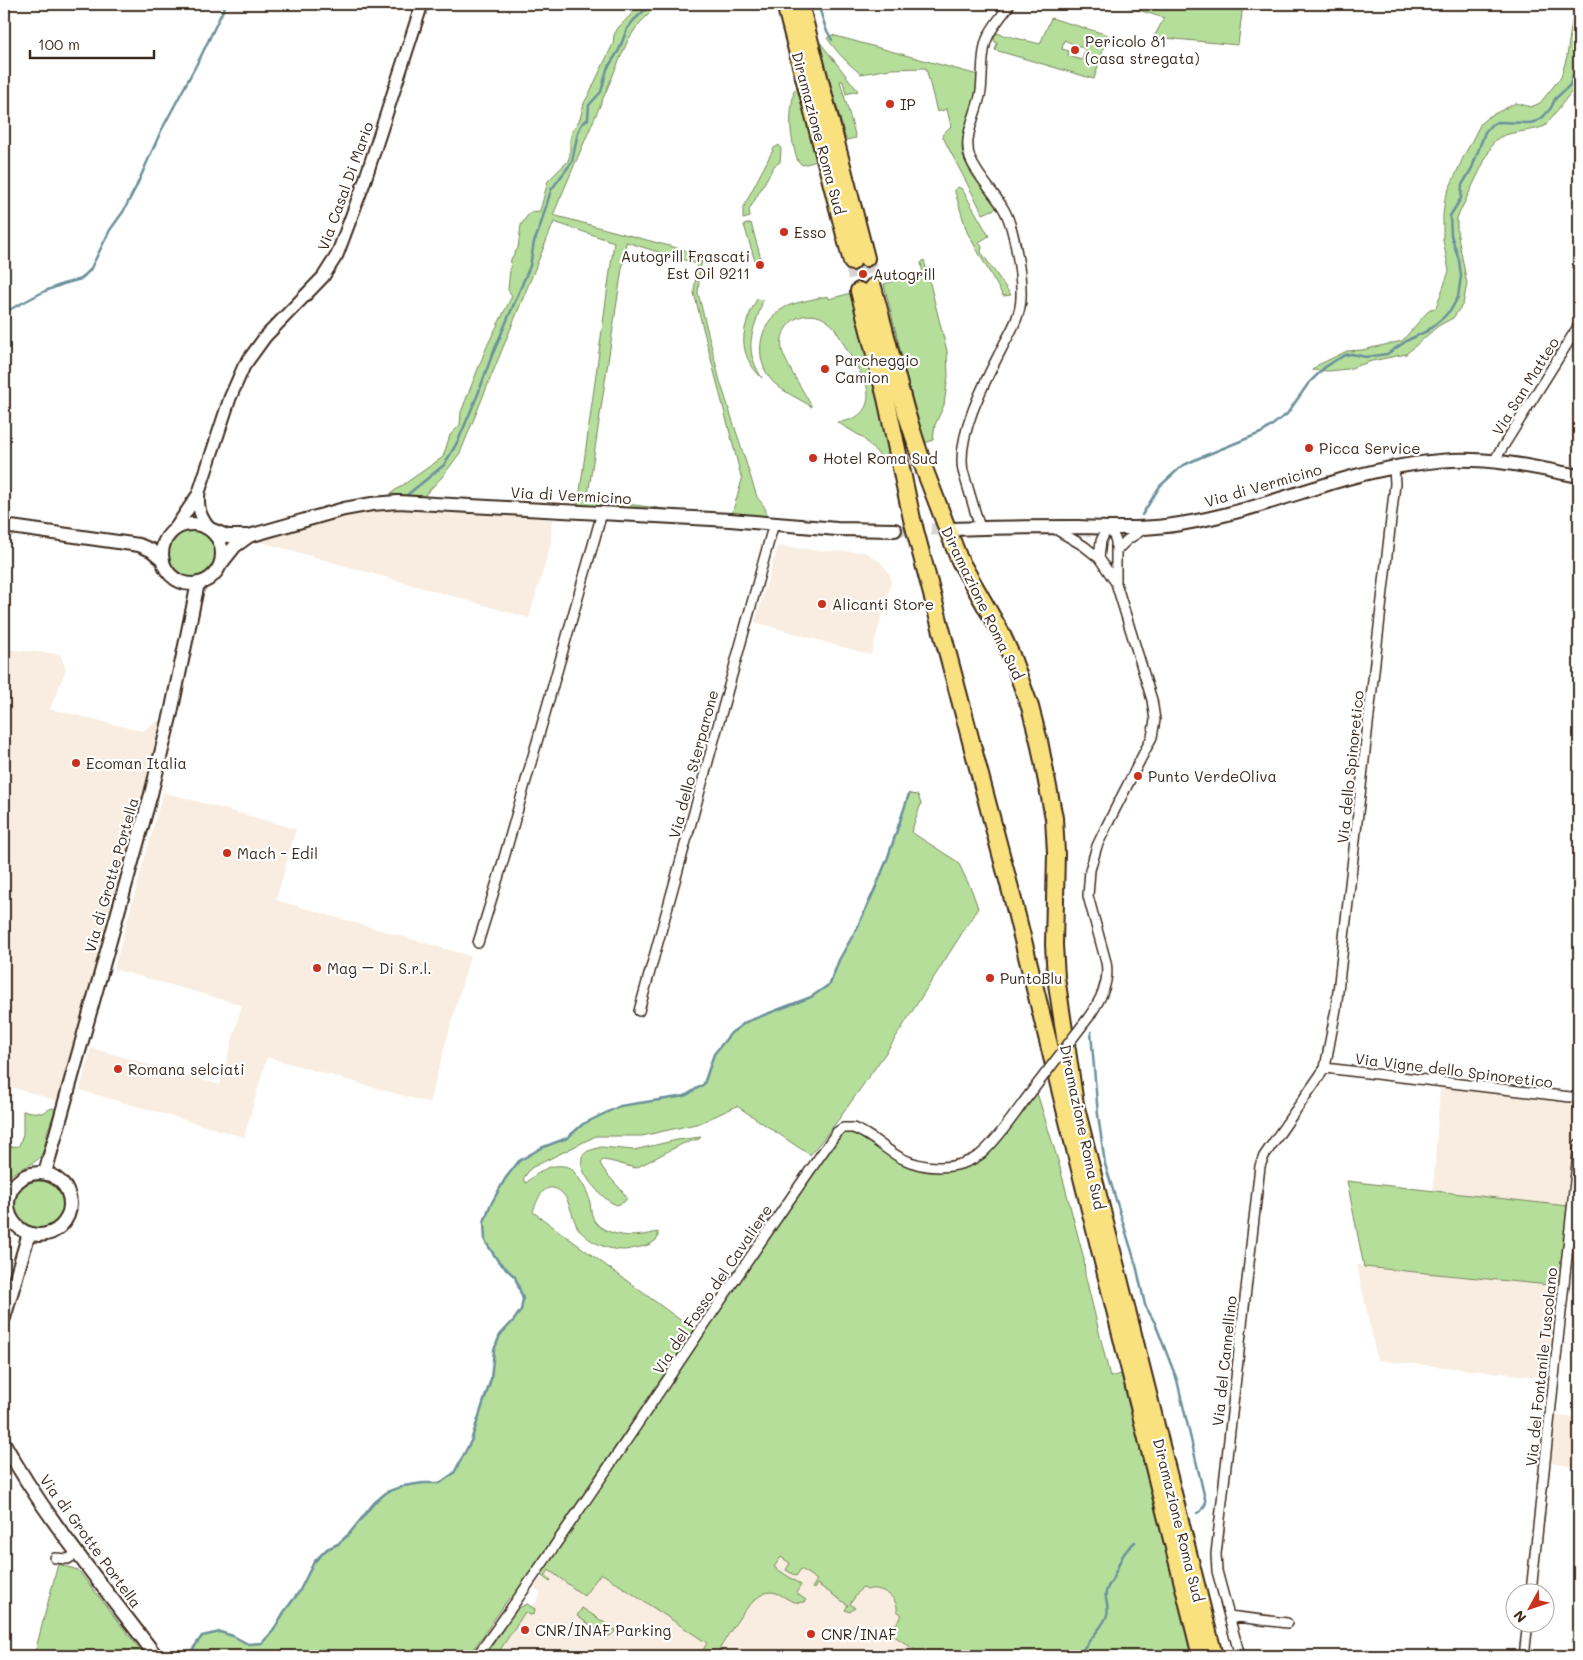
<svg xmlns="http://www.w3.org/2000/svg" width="1583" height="1660" font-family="Mali,sans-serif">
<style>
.built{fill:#f8ede0}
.green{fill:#b5de9b;stroke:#78845c;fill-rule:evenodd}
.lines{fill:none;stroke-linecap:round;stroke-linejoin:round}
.stream{stroke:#6c919a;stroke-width:2.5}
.secondary-tunnel{stroke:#d8d4d2;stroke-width:12;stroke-dasharray:12 6;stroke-linecap:butt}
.motorway-tunnel{stroke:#d8d4d2;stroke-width:16;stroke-dasharray:16 8;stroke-linecap:butt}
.minor-casing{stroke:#3b2a1e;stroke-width:12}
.tertiary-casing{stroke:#3b2a1e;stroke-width:15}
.secondary-casing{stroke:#3b2a1e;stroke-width:16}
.motorway-casing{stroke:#3b2a1e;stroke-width:20}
.minor{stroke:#fff;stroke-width:9}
.tertiary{stroke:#fff;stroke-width:11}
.secondary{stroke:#fff;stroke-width:12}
.motorway{stroke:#fae180;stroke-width:16}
.minor-bridge-casing{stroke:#3b2a1e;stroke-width:12;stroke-linecap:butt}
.minor-bridge{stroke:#fff;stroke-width:9}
.poi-dot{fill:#c8321e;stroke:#fff;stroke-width:2}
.labels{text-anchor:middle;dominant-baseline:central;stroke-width:4.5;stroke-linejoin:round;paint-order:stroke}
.poi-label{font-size:15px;fill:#3b2a1e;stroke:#fff;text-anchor:start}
.street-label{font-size:15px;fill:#3b2a1e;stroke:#fff}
</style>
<rect width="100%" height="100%" fill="#fff"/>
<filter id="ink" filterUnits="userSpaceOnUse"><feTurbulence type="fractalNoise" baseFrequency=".02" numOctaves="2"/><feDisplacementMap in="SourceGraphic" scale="10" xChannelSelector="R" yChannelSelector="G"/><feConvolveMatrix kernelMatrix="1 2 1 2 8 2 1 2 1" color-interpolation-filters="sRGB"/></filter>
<g filter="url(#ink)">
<path class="built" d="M 392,507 L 552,519 L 551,543 L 529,618 L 254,540 L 349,514 Z
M 778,546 L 824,551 L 865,552 L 882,563 L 890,575 L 891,583 L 871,655 L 755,622 Z
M 4,649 L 60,654 L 66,669 L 50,709 L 142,731 L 165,717 L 59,1101 L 4,1085 Z
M 163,792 L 296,829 L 276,900 L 470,956 L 429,1103 L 267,1057 L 244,1137 L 80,1090 L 91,1048 L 220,1085 L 242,1005 L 114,969 Z
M 1440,1087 L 1568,1100 L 1572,1108 L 1579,1111 L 1567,1206 L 1433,1190 Z
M 1357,1265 L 1560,1286 L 1550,1378 L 1377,1360 Z
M 658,1410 L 956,1610 L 927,1656 L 485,1656 L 517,1607 L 519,1608 L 524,1604 L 532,1606 L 534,1605 L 541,1594 L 536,1589 L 536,1583 L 542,1578 L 550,1582 L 551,1580 L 545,1576 L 549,1570 Z
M 1554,1416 L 1579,1418 L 1579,1467 L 1554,1464 L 1546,1456 Z"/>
<path class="green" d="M 641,4 L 659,4 L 638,25 L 628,40 L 553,215 L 703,255 L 700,270 L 698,293 L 720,381 L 757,497 C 762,504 770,511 764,518 L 731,517 L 742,480 L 694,293 L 697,264 L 626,242 L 588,495 L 618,497 L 618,503 L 722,516 L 615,509 L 615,503 L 603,500 L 598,508 L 578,506 L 614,242 L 554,222 L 460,453 L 442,477 L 424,496 L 390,494 L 443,457 L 450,435 L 460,425 L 461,412 L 487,346 L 512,296 L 508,290 L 511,259 L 518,248 L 521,225 L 530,212 L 540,211 L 548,181 L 568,161 L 570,155 L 570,140 L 572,131 L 580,119 L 584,103 L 588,96 L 613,44 L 614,35 L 618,28 Z
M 1119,4 L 1243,4 L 1238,45 L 1154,37 L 1164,18 Z
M 1579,4 L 1579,82 L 1545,126 C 1529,133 1507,130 1494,141 L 1457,218 L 1457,231 L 1467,284 L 1463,304 L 1453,318 L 1438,326 L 1406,354 L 1372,361 L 1348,369 L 1329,371 L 1312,370 L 1318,365 L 1347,351 L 1362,350 L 1402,341 L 1430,309 L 1436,308 L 1449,271 L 1443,240 L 1443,215 L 1445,198 L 1463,158 L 1481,123 L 1488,117 L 1516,103 L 1531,107 L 1540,103 L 1561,77 L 1567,56 L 1573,13 Z
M 1051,18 L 1108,35 L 1094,79 L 995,50 L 997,43 L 995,42 L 994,37 L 996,33 L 1040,44 ZM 1064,40 L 1085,49 L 1082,60 L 1068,56 L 1069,51 L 1062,49 Z
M 832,35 L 978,75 C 977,86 975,96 973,106 C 968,122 959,139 963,155 C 967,171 987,194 997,208 L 983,214 L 948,147 L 942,135 L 951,126 L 947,109 L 937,112 L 926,68 L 890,69 L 861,74 C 847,63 837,52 827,38 Z
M 819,41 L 858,91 L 846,94 L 843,81 L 840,81 L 856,138 L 846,140 Z
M 798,89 L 817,161 L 803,165 L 798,162 C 789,134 789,119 794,90 Z
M 779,145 L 781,149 L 780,162 L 774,166 L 749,210 L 750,217 L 743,219 L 743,209 L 746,202 L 774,148 Z
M 958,187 L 962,189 L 989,236 L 979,242 L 982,247 L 981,252 L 1011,295 L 1003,296 L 967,232 L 955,192 L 955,189 Z
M 751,223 L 761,259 L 755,261 L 744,225 Z
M 924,260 L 947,351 L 948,376 L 944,405 L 935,425 L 933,440 L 925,443 L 912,398 L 884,284 L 923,274 L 921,263 Z
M 851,293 L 881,409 L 888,452 L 883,459 L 862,437 L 837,422 C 862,421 874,404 865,381 L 834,327 C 825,318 816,313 803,316 C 789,319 779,334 782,349 C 784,362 805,393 812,407 C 800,399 783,392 773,382 C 751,358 759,317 790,305 C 802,301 815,299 828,296 L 829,299 Z
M 757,299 L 763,300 C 753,333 742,346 762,378 C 736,353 741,328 757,299 Z
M167 554a24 24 0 1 1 48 0a24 24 0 1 1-48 0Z
M 909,794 L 918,795 L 921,804 L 911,832 L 958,862 L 972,891 L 978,908 L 887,1051 L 839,1119 L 810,1155 L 737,1106 L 700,1123 L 642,1136 L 596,1136 L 531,1168 L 523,1179 L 526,1183 C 539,1171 553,1161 571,1168 C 578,1177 586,1187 589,1198 C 591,1205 590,1211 593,1218 C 599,1233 627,1238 642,1235 C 647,1235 652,1233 658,1232 L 658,1238 C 652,1246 640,1247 631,1249 C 615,1253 592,1244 581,1232 C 570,1221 572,1192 553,1188 C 541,1186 536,1204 533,1212 L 694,1330 L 512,1599 L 509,1598 L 469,1656 L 188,1656 L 202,1636 L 220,1632 L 233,1636 L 248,1644 L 262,1643 L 273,1631 L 284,1612 L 299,1592 L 314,1562 L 327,1549 L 338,1544 L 349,1534 L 374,1503 L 387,1492 L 403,1486 L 423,1483 L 440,1483 L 454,1473 L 471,1441 L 491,1379 L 494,1350 L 500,1335 L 514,1320 L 521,1310 L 523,1299 L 515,1277 L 498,1261 L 485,1241 L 484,1222 L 490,1206 L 505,1179 L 519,1161 L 541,1148 L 567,1138 L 583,1124 L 620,1106 L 685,1096 L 704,1084 L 714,1054 L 731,1033 L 746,1022 L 811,997 L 830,984 L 839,960 L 857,928 L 888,857 Z
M 1037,1093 L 1059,1164 L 1084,1259 L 1085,1274 L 1110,1377 L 1121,1374 L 1192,1656 L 924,1656 L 890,1633 L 887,1638 L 884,1635 L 885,1628 L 891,1631 L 902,1615 L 897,1611 C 899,1597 879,1585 867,1590 L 862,1587 L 850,1604 L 855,1608 L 850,1612 L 845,1610 L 848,1605 L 817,1584 L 814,1589 L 812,1588 L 817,1580 L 801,1569 L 796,1576 L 786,1570 L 790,1563 L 781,1557 L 774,1567 L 801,1585 L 796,1593 L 806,1600 L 804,1602 C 789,1605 784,1593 771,1592 C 751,1591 725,1641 715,1656 L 706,1656 L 708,1654 L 703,1650 L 707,1643 L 601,1573 L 584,1596 L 549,1570 L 545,1576 L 551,1580 L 550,1582 L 539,1574 L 800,1191 L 840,1135 C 846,1131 852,1132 859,1134 C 876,1146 894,1163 914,1169 C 926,1173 940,1173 952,1170 C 994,1162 1012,1125 1037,1093 Z
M 52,1108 L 56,1109 L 55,1111 C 53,1118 50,1124 48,1130 C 45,1140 46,1153 37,1160 C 26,1169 15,1168 4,1182 L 4,1155 L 9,1147 L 19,1146 L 23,1134 L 23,1111 L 42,1113 Z
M 701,1137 L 699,1139 L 682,1144 L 636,1168 C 625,1166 614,1161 603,1160 L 600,1163 C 606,1176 619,1185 627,1198 L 624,1202 L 617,1205 C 604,1201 586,1180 582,1167 C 581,1164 582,1160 582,1156 L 588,1151 L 601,1147 L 634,1150 L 677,1140 Z
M15 1205a24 24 0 1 1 48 0a24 24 0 1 1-48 0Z
M 1347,1181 L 1567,1206 L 1560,1286 L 1364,1267 Z
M 58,1564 L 78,1570 L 145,1656 L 34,1656 Z
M 527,1604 L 535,1609 L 534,1614 L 530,1615 L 525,1612 L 496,1656 L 485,1656 L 517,1607 L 519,1608 Z
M 582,1608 L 616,1630 C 613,1634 610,1637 606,1636 L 577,1616 Z"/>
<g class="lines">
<path class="stream" d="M 818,4 L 826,29 L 832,40
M 4,316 L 9,310 L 45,291 L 63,284 L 81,279 L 90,270 L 110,230 L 123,212 L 136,187 L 161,131 L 201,56 L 226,4
M 407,495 L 444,465 L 458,441 L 478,394 L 491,358 L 530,266 L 534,242 L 539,230 L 551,190 L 572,162 L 578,132 L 582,124 L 588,119 L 589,105 L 601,92 L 607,69 L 619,50 L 627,29 L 633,21 L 651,4
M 1142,515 L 1160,486 L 1182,466 L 1199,458 L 1263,432 L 1287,414 L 1308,384 L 1325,367 L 1336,360 L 1345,355 L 1352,354 L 1366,357 L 1387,354 L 1408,340 L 1427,331 L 1444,317 L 1452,308 L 1458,297 L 1461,276 L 1459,260 L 1451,235 L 1450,216 L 1461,198 L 1462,185 L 1472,168 L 1485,132 L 1491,125 L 1497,122 L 1530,123 L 1537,121 L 1543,117 L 1551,108 L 1555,99 L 1570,85 L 1577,64 L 1579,44
M 1091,1032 L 1098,1115 L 1105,1164 L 1136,1265 L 1145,1305 L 1155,1323 L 1177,1380 L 1206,1503 L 1201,1511 L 1197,1513
M 188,1656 L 202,1636 L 220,1632 L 233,1636 L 248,1644 L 262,1643 L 273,1631 L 284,1612 L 299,1592 L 314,1562 L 327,1549 L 338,1544 L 349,1534 L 374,1503 L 387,1492 L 403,1486 L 423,1483 L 440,1483 L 454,1473 L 471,1441 L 491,1379 L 494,1350 L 500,1335 L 514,1320 L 521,1310 L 523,1299 L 515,1277 L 498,1261 L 485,1241 L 484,1222 L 490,1206 L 505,1179 L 519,1161 L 541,1148 L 567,1138 L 583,1124 L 620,1106 L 685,1096 L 704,1084 L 714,1054 L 731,1033 L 746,1022 L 811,997 L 830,984 L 839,960 L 857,928 L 875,889 L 888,857 L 909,794
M 1079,1656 C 1086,1642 1099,1632 1106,1618 C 1111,1607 1104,1601 1106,1592 C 1107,1587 1111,1582 1113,1578 C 1120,1563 1121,1553 1135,1542"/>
<path class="secondary-tunnel" d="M 895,530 L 953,529"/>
<path class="motorway-tunnel" d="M 866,258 L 873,287
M 852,262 L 859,291"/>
<defs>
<path id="minor" d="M 1494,461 L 1579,325
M 1052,527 L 1084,546 L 1099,558
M 980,528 L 963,471 C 956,434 987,378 1003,346 C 1011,331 1021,315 1021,297 C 1022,276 1014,225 1003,208 C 993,191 977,176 970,158 C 962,136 978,112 981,91 C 983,76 981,53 987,39 C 992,26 1003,15 1010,4
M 1117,550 L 1127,540 L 1144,529
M 478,943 L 500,872 L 602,513
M 639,1011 L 774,523
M 1088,1018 C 1100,1001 1110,983 1106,962 L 1088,896 L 1090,870 L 1097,846 L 1106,827 L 1152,737 L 1155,720 L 1152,700 L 1116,583 L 1116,541 L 1113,534 L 1107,528 L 1101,541 L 1099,558 L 1116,583
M 1325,1068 L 1579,1098
M 55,1558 L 68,1559 L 78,1553
M 1531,1592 L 1579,1144
M 1229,1616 L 1240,1656
M 1287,1623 L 1229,1616 L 1217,1571 L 1216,1554 L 1260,1166 L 1264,1156 L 1325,1068 L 1336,1009 L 1395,484 L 1394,468
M 477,1656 C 601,1485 714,1305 837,1132 L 843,1128 L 853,1128 C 871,1134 884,1149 901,1158 C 925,1170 958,1171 981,1154 C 998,1140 1015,1113 1029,1095
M 1524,1656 L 1528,1622"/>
<path id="tertiary" d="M 210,529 C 200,517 197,508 199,492 L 230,398 L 244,366 L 265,337 L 323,277 L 337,255 L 364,183 L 422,4
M 174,530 L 197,496"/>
<path id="secondary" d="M162 554a30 30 0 1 1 60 0a30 30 0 1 1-60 0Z
M 4,526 L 139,545 L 151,550 L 163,560
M 210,529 L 227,536 L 249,536
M 953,529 C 995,527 1037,527 1078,527 C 1113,528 1146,530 1180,524 C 1238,515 1292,494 1348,478 C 1381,469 1417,462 1452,460 C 1495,458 1537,468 1579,476
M 220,565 L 235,546 L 249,536 L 344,509 L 372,504 L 398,502 L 730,520 L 837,529 L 895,530
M 45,1173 L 151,794 L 171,713 L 198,583
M8 1204a31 31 0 1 1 62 0a31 31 0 1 1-62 0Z
M 4,1318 L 29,1233
M 4,1443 C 45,1518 105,1588 156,1656"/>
<path id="motorway" d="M 785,4 L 852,262
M 800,4 L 866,258
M 873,287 L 906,412 L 925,471 L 959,559 L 1001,633 L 1011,655 L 1030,707 L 1039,741 L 1054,818 L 1056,853 L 1054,945 L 1056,977 L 1075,1104 L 1214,1656
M 859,291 L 886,398 L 912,519 L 1011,892 L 1201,1656"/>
</defs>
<use href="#minor" class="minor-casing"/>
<use href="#tertiary" class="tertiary-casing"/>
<use href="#secondary" class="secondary-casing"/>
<use href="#motorway" class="motorway-casing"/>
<use href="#minor" class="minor"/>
<use href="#tertiary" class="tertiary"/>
<use href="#secondary" class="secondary"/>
<use href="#motorway" class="motorway"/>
<defs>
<path id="minor-bridge" d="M 1029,1095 L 1088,1018"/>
</defs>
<use href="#minor-bridge" class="minor-bridge-casing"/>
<use href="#minor-bridge" class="minor-bridge"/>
</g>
</g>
<g class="poi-dot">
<circle cx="1075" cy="50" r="5"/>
<circle cx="890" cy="104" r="5"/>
<circle cx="784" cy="232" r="5"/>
<circle cx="760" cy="265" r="5"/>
<circle cx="863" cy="274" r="5"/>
<circle cx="825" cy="369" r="5"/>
<circle cx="1309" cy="448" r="5"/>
<circle cx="813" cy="458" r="5"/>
<circle cx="822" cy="604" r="5"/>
<circle cx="76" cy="763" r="5"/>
<circle cx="1138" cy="776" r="5"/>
<circle cx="227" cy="853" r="5"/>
<circle cx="317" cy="968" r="5"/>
<circle cx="990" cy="978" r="5"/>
<circle cx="118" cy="1069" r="5"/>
<circle cx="525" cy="1630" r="5"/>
<circle cx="811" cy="1634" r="5"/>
</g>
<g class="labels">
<g class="poi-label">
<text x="1085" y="41">Pericolo 81<tspan x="1085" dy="17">(casa stregata)</tspan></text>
<text x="900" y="104">IP</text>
<text x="794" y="232">Esso</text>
<text x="750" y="256" text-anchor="end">Autogrill Frascati<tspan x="750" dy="17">Est Oil 9211</tspan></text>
<text x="873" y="274">Autogrill</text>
<text x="835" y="360">Parcheggio<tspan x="835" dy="17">Camion</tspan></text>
<text x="1319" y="448">Picca Service</text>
<text x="823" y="458">Hotel Roma Sud</text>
<text x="832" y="604">Alicanti Store</text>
<text x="86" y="763">Ecoman Italia</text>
<text x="1148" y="776">Punto VerdeOliva</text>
<text x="237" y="853">Mach - Edil</text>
<text x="327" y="968">Mag – Di S.r.l.</text>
<text x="1000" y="978">PuntoBlu</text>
<text x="128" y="1069">Romana selciati</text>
<text x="535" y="1630">CNR/INAF Parking</text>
<text x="821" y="1634">CNR/INAF</text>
</g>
<g class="street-label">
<text transform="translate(819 133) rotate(75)">Diramazione Roma Sud</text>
<text transform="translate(345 186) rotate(-70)">Via Casal Di Mario</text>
<text transform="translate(1525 386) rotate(-58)">Via San Matteo</text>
<text transform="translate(1263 485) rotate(-16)">Via di Vermicino</text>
<text transform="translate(571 495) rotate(3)">Via di Vermicino</text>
<text transform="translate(983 603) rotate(64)">Diramazione Roma Sud</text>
<text transform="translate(693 764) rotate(-75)">Via dello Sterparone</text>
<text transform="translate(1350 767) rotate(-84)">Via dello Spinoretico</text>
<text transform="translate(111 875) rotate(-74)">Via di Grotte Portella</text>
<text transform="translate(1454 1070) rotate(7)">Via Vigne dello Spinoretico</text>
<text transform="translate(1083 1127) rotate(78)">Diramazione Roma Sud</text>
<text transform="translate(712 1289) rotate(-56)">Via del Fosso del Cavaliere</text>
<text transform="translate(1224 1361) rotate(-84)">Via del Cannellino</text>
<text transform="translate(1541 1367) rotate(-84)">Via del Fontanile Tuscolano</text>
<text transform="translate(1179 1520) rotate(76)">Diramazione Roma Sud</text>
<text transform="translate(91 1541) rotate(54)">Via di Grotte Portella</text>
</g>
</g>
<rect width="1583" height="1660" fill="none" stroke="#fff" stroke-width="20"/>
<rect x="10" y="10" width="1563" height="1640" fill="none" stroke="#3b2a1e" stroke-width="2" filter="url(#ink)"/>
<g transform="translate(1530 1608) rotate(230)"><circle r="24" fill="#ffffff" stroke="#b1aaa5"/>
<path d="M0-4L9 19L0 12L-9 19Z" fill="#c8321e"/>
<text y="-8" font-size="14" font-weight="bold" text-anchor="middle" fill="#3b2a1e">N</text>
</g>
<path d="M30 50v8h124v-8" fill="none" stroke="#3b2a1e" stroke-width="2.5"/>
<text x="38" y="50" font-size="15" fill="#3b2a1e" stroke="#ffffff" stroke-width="4" paint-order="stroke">100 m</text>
</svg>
